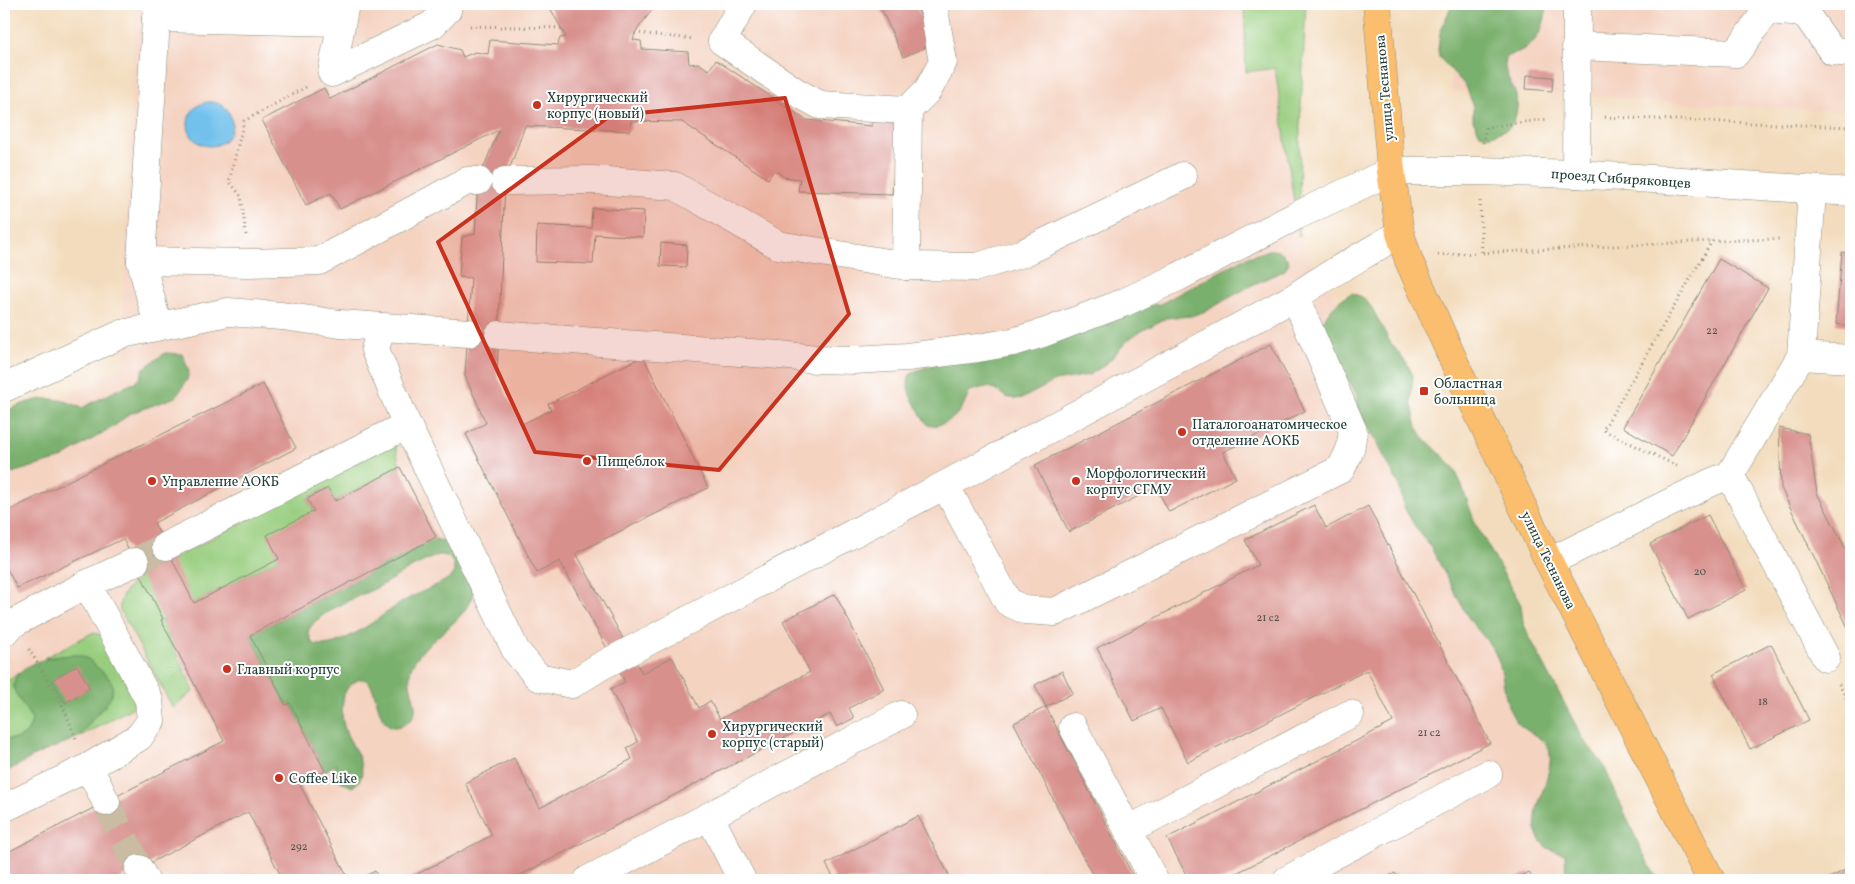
<svg xmlns="http://www.w3.org/2000/svg" width="1855" height="884" font-family="Vollkorn,serif">
  <style>
    .built { fill: #f4d3c1 }
    .green { fill: #98cd7e; stroke: #5c8559 }
    .forest { fill: #7ab06d; stroke: #4c7650; fill-rule: evenodd }
    .water { fill: #72c1ed; stroke: #487f90 }
    .building { fill: #d8908c }
    .lines { fill: none; stroke-linecap: round; stroke-linejoin: round }
    .minor-tunnel { stroke: #c9bca2; stroke-width: 28; stroke-dasharray: 28 14; stroke-linecap: butt }
    .minor-casing { stroke: #898c78; stroke-width: 29 }
    .major-casing { stroke: #898c78; stroke-width: 29 }
    .path { stroke: #898c78; stroke-width: 3; stroke-dasharray: 1 4; stroke-linecap: butt }
    .minor { stroke: #fff; stroke-width: 28 }
    .major { stroke: #fbbd6e; stroke-width: 28 }
    .marked { fill: #c8321e; fill-opacity: 0.2; stroke: #c8321e; stroke-width: 4; stroke-linejoin: round }
    .poi-dot { fill: #c8321e; stroke: #fff; stroke-width: 2 }
    .labels { text-anchor: middle; stroke-width: 4; stroke-linejoin: round; paint-order: stroke }
    .number-label { font-size: 11px; fill: #4d524a }
    .street-label { font-size: 14px; fill: #1f3d34; stroke: #fff }
    .poi-label { font-size: 14px; fill: #1f3d34; stroke: #fff; text-anchor: start }
  </style>
  <rect width="100%" height="100%" fill="#fff"/>
  <filter id="ink" filterUnits="userSpaceOnUse"><feTurbulence type="fractalNoise" baseFrequency=".02" numOctaves="2"/><feDisplacementMap in="SourceGraphic" scale="10" xChannelSelector="R" yChannelSelector="G"/><feConvolveMatrix kernelMatrix="1 2 1 2 8 2 1 2 1" color-interpolation-filters="sRGB"/></filter>
  <filter id="wash" filterUnits="userSpaceOnUse"><feTurbulence type="fractalNoise" baseFrequency=".0096" numOctaves="4" result="noise"/><feDisplacementMap in="SourceGraphic" scale="20" xChannelSelector="R" yChannelSelector="G"/><feGaussianBlur stdDeviation="1.12" result="paint"/><feColorMatrix in="noise" values="0 0 0 0 0 0 0 0 0 0 0 0 0 0 0 0 0 1.4 0 .05"/><feComposite in="paint" operator="in"/></filter>
  <g filter="url(#wash)">
    <rect width="100%" height="100%" fill="#f3dcbd"/>
    <g class="built">
      <polygon points="135,4 1244,4 1246,72 1275,67 1299,238 1332,293 1633,880 4,880 4,425 124,366 122,334"/>
      <polygon points="1449,4 1851,4 1851,112 1642,101 1576,94 1451,91"/>
    </g>
    <g class="green">
      <polygon points="1244,4 1306,4 1300,127 1299,237 1275,68 1246,72"/>
      <path d="M 395,443 L 400,467 L 335,501 L 327,488 L 307,499 L 314,511 L 279,559 L 161,620 L 194,691 L 173,708 L 120,610 C 118,592 135,581 149,571 Z"/>
      <polygon points="92,633 104,635 135,700 132,708 79,737 95,716 108,702 109,678 88,659 71,655 44,658"/>
      <path d="M 19,673 L 14,682 L 19,698 L 32,719 C 30,734 20,742 4,738 L 4,683 Z"/>
    </g>
    <g class="forest">
      <path d="M 1452,4 L 1547,4 C 1545,23 1540,41 1522,50 C 1516,54 1511,53 1505,58 C 1502,81 1522,88 1516,114 C 1514,123 1511,128 1502,131 C 1494,135 1488,137 1480,134 L 1473,120 L 1473,104 L 1464,84 L 1439,57 L 1438,49 L 1440,33 Z"/>
      <path d="M 1269,250 C 1280,250 1284,253 1289,262 L 1285,270 L 1252,285 L 1206,311 L 1191,316 L 1166,318 L 1136,334 L 1128,340 L 1105,365 L 1089,375 L 1055,381 L 1023,398 L 1015,399 L 1006,397 L 993,388 L 985,387 L 970,391 C 962,411 953,425 929,426 L 923,418 L 910,395 L 908,386 L 909,376 L 915,371 L 942,362 L 1105,324 L 1140,307 L 1160,304 L 1243,259 Z"/>
      <path d="M 1352,293 L 1364,298 L 1372,308 L 1390,342 L 1407,364 L 1413,375 L 1411,401 L 1417,427 L 1424,438 L 1445,458 L 1455,470 L 1460,481 L 1475,523 L 1521,605 L 1523,622 L 1528,634 L 1583,739 L 1603,764 L 1642,852 L 1658,880 L 1566,880 L 1565,854 C 1558,852 1549,850 1544,845 C 1520,822 1554,781 1550,753 C 1548,738 1526,733 1517,722 C 1502,704 1506,678 1497,657 C 1490,641 1477,631 1468,617 L 1430,546 L 1416,528 L 1405,509 L 1399,485 L 1374,437 L 1367,427 L 1358,406 L 1356,394 L 1330,345 L 1321,325 C 1329,310 1336,301 1352,293 Z"/>
      <path d="M 165,353 L 182,354 L 189,371 L 187,380 L 176,397 L 129,414 L 117,424 L 60,459 L 4,475 L 4,412 C 33,398 52,393 82,408 L 117,390 L 134,383 L 140,378 L 143,369 Z"/>
      <path d="M 435,539 L 450,543 L 474,590 C 466,624 431,634 414,662 C 399,687 430,711 405,724 C 370,743 383,666 356,681 C 350,684 346,689 344,695 C 342,705 341,717 344,726 C 347,742 377,773 352,787 C 342,782 329,777 337,764 L 325,771 L 290,703 L 286,705 L 250,635 ZM 438,555 C 451,554 456,564 453,576 C 437,586 420,592 404,601 C 384,613 335,655 312,643 L 308,631 C 319,610 359,597 380,586 C 391,580 402,573 414,566 C 422,562 430,559 438,555 Z"/>
      <path d="M 80,655 L 88,659 L 109,678 L 113,685 L 112,694 L 108,702 L 95,716 L 79,737 L 38,754 L 4,773 L 4,738 C 20,742 30,734 32,719 C 28,712 15,694 14,689 C 11,661 61,654 80,655 Z"/>
    </g>
    <circle class="water" cx="210" cy="124" r="22"/>
    <g id="blocks">
      <g class="building">
        <polygon points="548,4 656,4 635,33 633,40 641,41 642,49 688,52 689,64 698,63 709,70 716,60 806,120 872,126 873,112 899,113 892,194 798,191 800,179 784,177 774,170 768,179 682,122 631,121 630,131 525,126 505,181 497,375 522,424 551,410 548,404 643,356 708,488 576,553 642,673 672,657 699,708 710,701 720,719 810,672 783,621 835,594 884,689 849,708 854,718 837,727 830,714 511,880 406,880 492,835 465,783 514,758 540,808 632,759 627,748 638,742 610,689 625,682 560,561 537,573 466,434 486,423 465,376 471,278 459,277 462,237 475,234 478,181 499,130 340,209 331,193 306,205 262,120 324,88 330,99 438,44 460,50 463,57 475,52 488,54 490,40 558,45 560,38 566,37"/>
        <polygon points="879,4 915,4 933,44 903,57"/>
        <polygon points="1527,75 1553,77 1552,91 1526,89"/>
        <polygon points="592,208 644,211 643,237 595,234 593,264 536,262 537,225 591,228"/>
        <polygon points="661,243 687,245 686,267 660,266"/>
        <polygon points="1842,252 1851,253 1851,326 1836,324"/>
        <polygon points="1719,259 1768,288 1672,456 1623,427"/>
        <polygon points="1271,344 1305,411 1223,452 1236,478 1169,512 1156,487 1069,532 1035,465"/>
        <polygon points="263,384 296,448 154,523 194,603 279,559 267,535 314,511 307,499 328,488 335,501 400,467 436,537 250,635 286,705 290,703 325,771 300,785 349,880 283,880 248,812 117,880 4,880 4,854 224,741 161,620 163,619 123,539 17,588 4,563 4,513"/>
        <polygon points="1779,428 1808,434 1817,493 1851,559 1851,634 1781,488"/>
        <polygon points="1314,505 1326,528 1368,506 1490,743 1223,880 1189,880 1167,838 1393,722 1367,670 1188,762 1161,708 1134,721 1097,648 1258,565 1245,540"/>
        <polygon points="1708,515 1746,590 1688,619 1650,544"/>
        <polygon points="1771,644 1809,720 1750,749 1713,674"/>
        <polygon points="77,665 90,688 65,703 52,680"/>
        <polygon points="1062,671 1073,693 1046,707 1035,685"/>
        <polygon points="1046,707 1135,880 1095,880 1014,723"/>
        <polygon points="918,816 949,875 939,880 835,880 826,864"/>
        <polygon points="1851,867 1851,880 1825,880"/>
        <polygon points="375,871 380,880 358,880"/>
        <polygon points="1529,872 1533,880 1513,880"/>
        <polygon points="1395,873 1399,880 1381,880"/>
      </g>
    </g>
  </g>
  <g filter="url(#ink)">
    <use href="#blocks" fill-opacity="0" stroke="#898c78" stroke-width="1"/>
    <g class="lines">
      <g class="minor-tunnel">
        <polyline points="135,562 166,546"/>
        <polyline points="106,802 139,869"/>
      </g>
      <g class="minor-casing">
        <g id="minor">
          <polyline points="157,4 141,261 158,326"/>
          <polyline points="345,4 332,73 432,25 447,10 445,4"/>
          <polyline points="743,4 722,41 796,92 820,105 908,110"/>
          <polyline points="156,18 341,22"/>
          <polyline points="1576,46 1736,53 1767,10 1805,13 1832,51 1851,53"/>
          <polyline points="1576,174 1577,4"/>
          <polyline points="505,181 593,180 675,186 778,245 906,266 977,267 1023,253 1183,176"/>
          <polyline points="141,261 249,263 319,261 467,181 478,181"/>
          <polyline points="906,266 908,110 928,90 943,62 933,4"/>
          <path d="M 381,327 L 375,350 L 407,425 L 516,651 L 538,677 L 572,684 L 601,666 L 945,485 L 1295,297 C 1329,273 1365,255 1400,233"/>
          <polyline points="499,335 780,355 816,359 854,360 907,357 978,348 1013,342 1043,333 1123,303 1178,277 1296,216 1391,171 1479,171 1576,174 1851,192"/>
          <polyline points="1801,356 1851,359"/>
          <polyline points="4,388 122,334 228,312 282,316 340,324 469,333"/>
          <polyline points="1730,475 1826,658"/>
          <polyline points="945,485 1008,602 1025,610 1055,612 1341,469 1350,450 1353,431 1295,297"/>
          <polyline points="166,546 407,425"/>
          <polyline points="1549,562 1712,482 1730,475 1801,356 1812,191"/>
          <polyline points="4,632 14,623 87,584 135,562"/>
          <polyline points="1073,727 1128,830"/>
          <polyline points="89,767 106,802"/>
          <polyline points="4,808 89,767 139,737 151,721 149,700 87,584"/>
          <polyline points="710,817 742,880"/>
          <polyline points="139,869 145,880"/>
          <polyline points="588,880 901,715"/>
          <polyline points="1154,880 1128,830 1350,714"/>
          <polyline points="1287,880 1488,774"/>
        </g>
      </g>
      <g class="major-casing">
        <polyline id="major" points="1377,4 1391,171 1400,233 1409,261 1461,377 1549,562 1711,880"/>
      </g>
      <g class="path">
        <polyline points="470,26 562,28"/>
        <polyline points="635,33 694,39"/>
        <polyline points="1605,117 1851,127"/>
        <polyline points="1483,143 1486,127 1549,119"/>
        <polyline points="1480,201 1482,252"/>
        <polyline points="246,235 241,196 229,181 244,121 306,87"/>
        <polyline points="1438,255 1713,241 1779,239"/>
        <polyline points="1677,466 1603,430 1712,241"/>
        <polyline points="29,649 62,704 77,741"/>
        <polyline points="1839,684 1851,708"/>
      </g>
      <use href="#minor" class="minor"/>
      <use href="#major" class="major"/>
    </g>
  </g>
  <path class="marked" d="M 785,98 L 849,314 L 719,470 L 535,452 L 438,242 L 610,116 Z"/>
  <g class="poi-dot">
    <circle cx="537" cy="105" r="5"/>
    <rect x="1419" y="386" width="10" height="10" rx="2.5"/>
    <circle cx="1182" cy="432" r="5"/>
    <circle cx="587" cy="461" r="5"/>
    <circle cx="152" cy="481" r="5"/>
    <circle cx="1076" cy="481" r="5"/>
    <circle cx="227" cy="669" r="5"/>
    <circle cx="712" cy="734" r="5"/>
    <circle cx="279" cy="778" r="5"/>
  </g>
  <g class="labels">
    <g class="number-label">
      <text x="1712" y="334">22</text>
      <text x="1700" y="575">20</text>
      <text x="1268" y="621">21 с2</text>
      <text x="1763" y="705">18</text>
      <text x="1429" y="736">21 с2</text>
      <text x="299" y="850">292</text>
    </g>
    <g class="street-label">
      <text transform="translate(1384 88) rotate(-95)" y="5">улица Теснанова</text>
      <text transform="translate(1621 178) rotate(4)" y="5">проезд Сибиряковцев</text>
      <text transform="translate(1549 560) rotate(64)" y="5">улица Теснанова</text>
    </g>
    <g class="poi-label">
      <text x="547" y="102">Хирургический<tspan x="547" dy="16">корпус (новый)</tspan></text>
      <text x="1434" y="388">Областная<tspan x="1434" dy="16">больница</tspan></text>
      <text x="1192" y="429">Паталогоанатомическое<tspan x="1192" dy="16">отделение АОКБ</tspan></text>
      <text x="597" y="466">Пищеблок</text>
      <text x="1086" y="478">Морфологический<tspan x="1086" dy="16">корпус СГМУ</tspan></text>
      <text x="162" y="486">Управление АОКБ</text>
      <text x="237" y="674">Главный корпус</text>
      <text x="722" y="731">Хирургический<tspan x="722" dy="16">корпус (старый)</tspan></text>
      <text x="289" y="783">Coffee Like</text>
    </g>
  </g>
  <rect width="1855" height="884" fill="none" stroke="#fff" stroke-width="20"/>
</svg>
